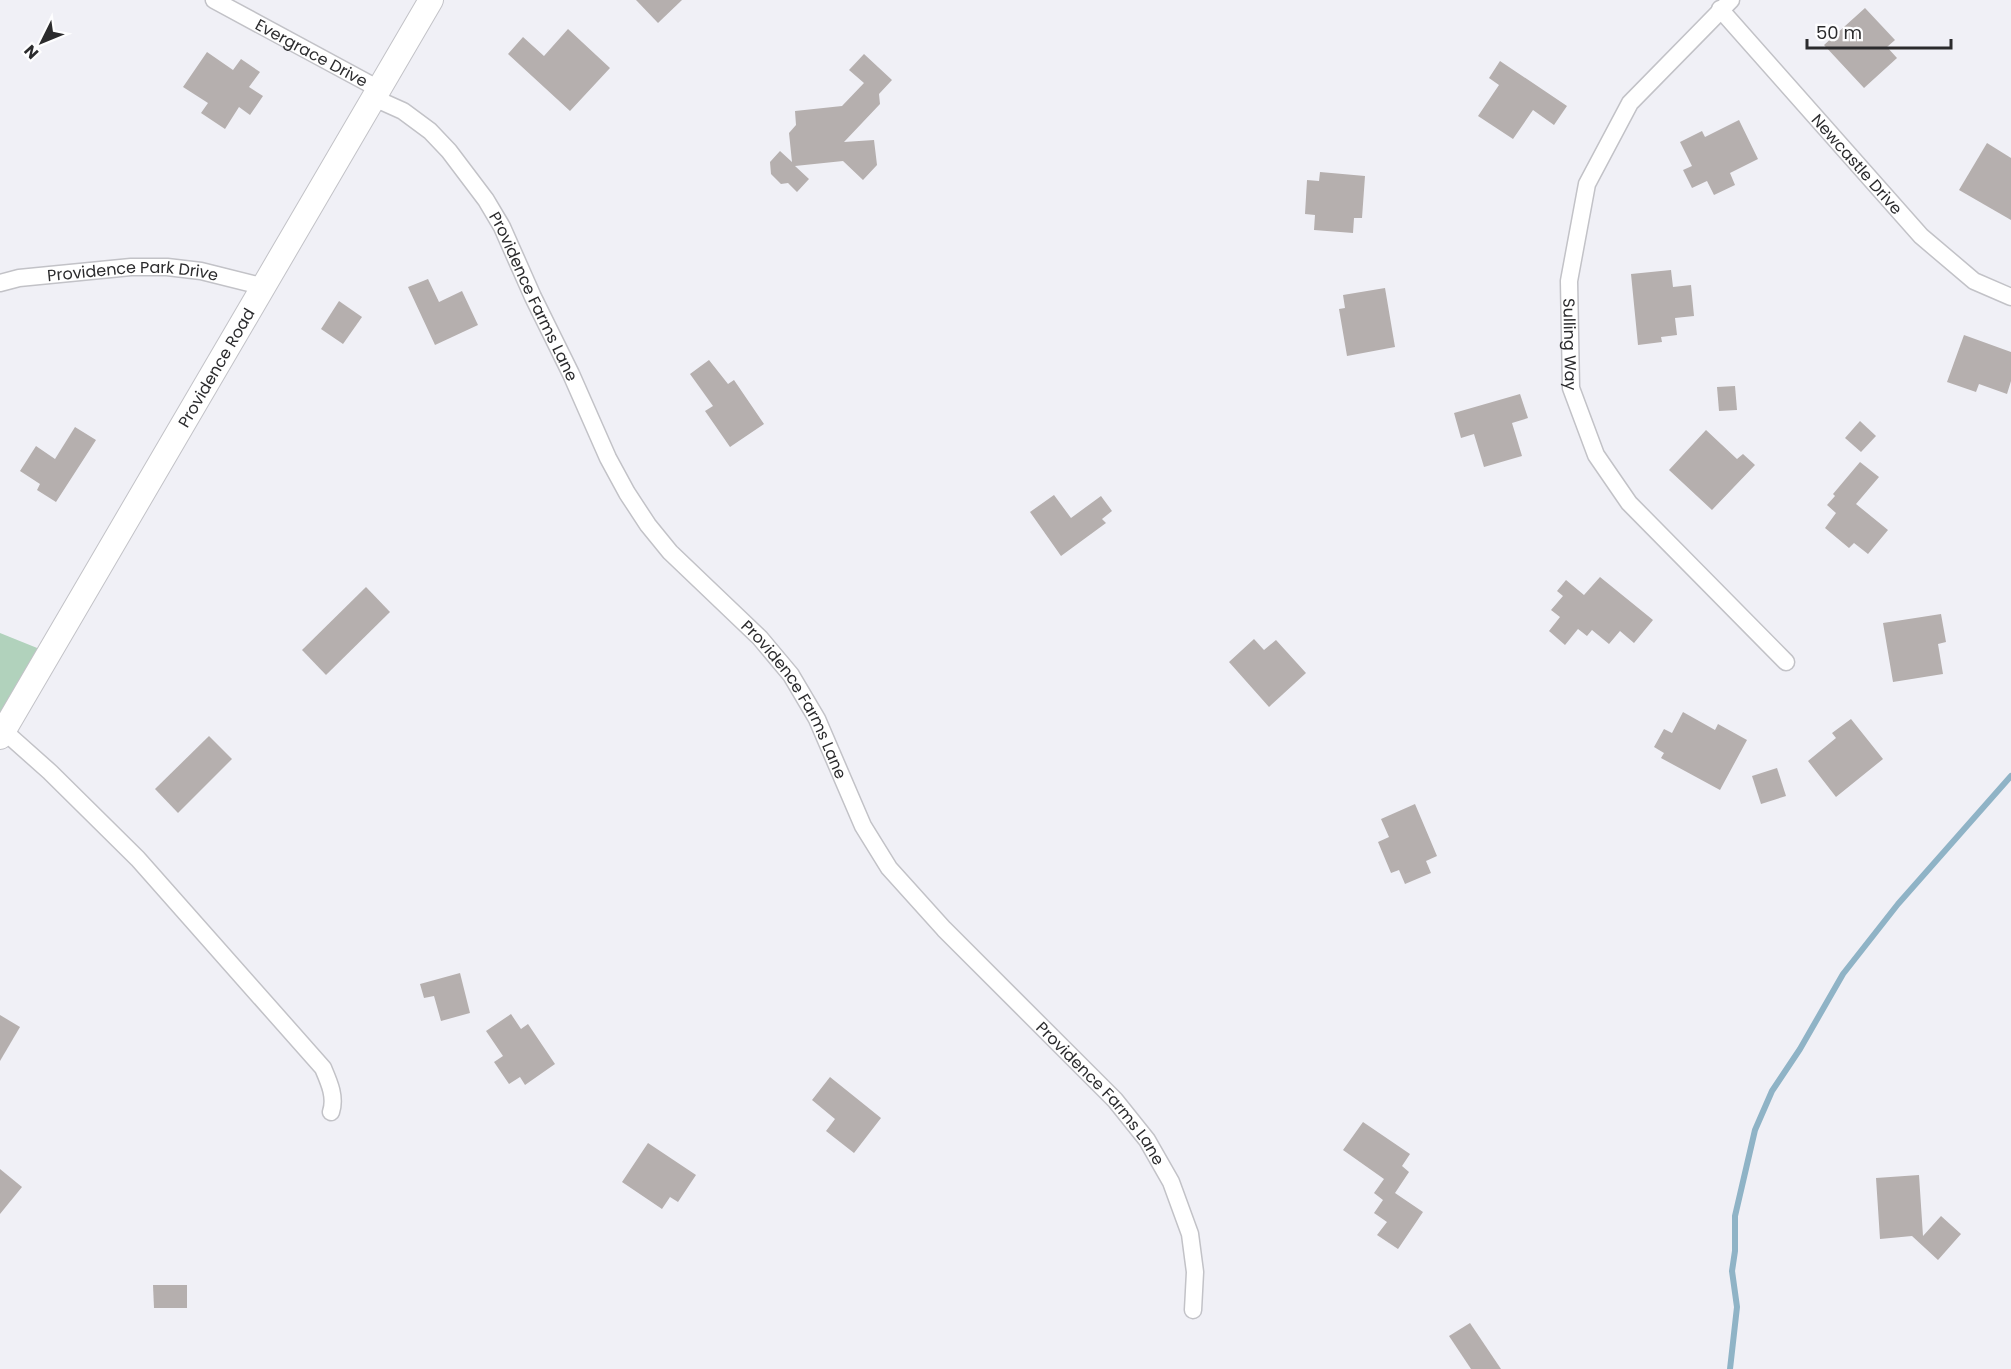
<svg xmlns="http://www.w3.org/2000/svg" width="2011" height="1369" font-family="Poppins,sans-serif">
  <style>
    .green { fill: #b1d2bc }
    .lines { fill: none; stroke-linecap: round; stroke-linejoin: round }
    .stream { stroke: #8fb3c6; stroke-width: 6 }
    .building { fill: #b5afae }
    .street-casing { stroke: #c2c2c7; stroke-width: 19 }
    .secondary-casing { stroke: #c2c2c7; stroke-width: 26 }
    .street { stroke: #fff; stroke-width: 16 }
    .secondary { stroke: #fff; stroke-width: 24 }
    .labels { text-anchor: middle; stroke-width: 6; stroke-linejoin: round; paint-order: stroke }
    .street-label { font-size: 16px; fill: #2b2b2d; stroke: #fefeff }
  </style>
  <rect width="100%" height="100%" fill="#f0f0f6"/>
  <polygon class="green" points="0,633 52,654 0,734"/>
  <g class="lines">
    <polyline class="stream" points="1730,1369 1737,1307 1732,1271 1735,1251 1735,1216 1755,1130 1772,1091 1800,1049 1843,974 1898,904 2011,776"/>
  </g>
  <g class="building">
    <polygon points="636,0 682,0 658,23"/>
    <polygon points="1865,8 1895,40 1887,47 1897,58 1864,88 1824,45"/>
    <polygon points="568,29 610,68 570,111 508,54 523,37 544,56"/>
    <polygon points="207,52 233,70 241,59 260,72 249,87 263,96 250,115 239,107 225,129 201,113 208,103 183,87"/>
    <polygon points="864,54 892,80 879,94 880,104 844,142 874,140 877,165 863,180 843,161 795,166 809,179 797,192 788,183 781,184 771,174 770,162 780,151 792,162 789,133 796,125 795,111 842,106 864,83 849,70"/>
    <polygon points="1500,61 1567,106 1554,125 1533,110 1513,139 1478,116 1499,85 1489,78"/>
    <polygon points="1739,120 1758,159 1730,173 1735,185 1714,195 1707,181 1692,188 1683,170 1692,166 1680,142 1702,131 1705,137"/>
    <polygon points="1987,143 2011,158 2011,220 1959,190"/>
    <polygon points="1320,172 1365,176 1362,218 1354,218 1353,233 1314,230 1315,215 1305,214 1307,180 1319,181"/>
    <polygon points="1671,270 1673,287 1691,285 1694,316 1675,318 1677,335 1661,337 1662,342 1638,345 1631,274"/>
    <polygon points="428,279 439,302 462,291 478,325 435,345 408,287"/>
    <polygon points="1385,288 1395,347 1347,356 1339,309 1345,308 1343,295"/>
    <polygon points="339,301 362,317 343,344 321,329"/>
    <polygon points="1964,335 2011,352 2011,381 2007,394 1979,384 1976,392 1947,382"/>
    <polygon points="709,360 728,384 734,380 764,424 730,447 705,411 713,406 690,374"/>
    <polygon points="1735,386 1737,410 1719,411 1717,387"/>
    <polygon points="1520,394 1528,418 1512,423 1522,456 1484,467 1474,434 1461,438 1454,413"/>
    <polygon points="1860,421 1876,436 1861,452 1845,438"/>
    <polygon points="75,427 96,440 56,502 37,490 40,484 20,471 36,446 55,459"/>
    <polygon points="1706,430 1737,459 1743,454 1755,465 1712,510 1669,470"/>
    <polygon points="1860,462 1879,477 1856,504 1888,530 1868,554 1854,543 1849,548 1825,528 1836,513 1827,505 1835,496 1833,494"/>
    <polygon points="1054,495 1071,518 1101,496 1112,511 1102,519 1106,523 1061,556 1030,512"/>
    <polygon points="1600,577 1653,620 1634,643 1620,631 1609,644 1592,630 1587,636 1578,629 1565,645 1549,631 1560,617 1551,610 1563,596 1557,591 1566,580 1584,595"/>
    <polygon points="366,587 390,612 326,675 302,650"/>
    <polygon points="1941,614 1946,642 1938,644 1943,674 1893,682 1883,623"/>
    <polygon points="1254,639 1264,650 1276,640 1306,673 1269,707 1229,662"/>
    <polygon points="1683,712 1715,730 1718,724 1747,740 1720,790 1661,758 1664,753 1654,747 1664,729 1672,733"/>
    <polygon points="1851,719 1883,759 1836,797 1808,761 1836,738 1832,733"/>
    <polygon points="209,736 232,759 178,813 155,789"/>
    <polygon points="1777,768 1786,796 1761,804 1752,776"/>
    <polygon points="1415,804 1437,856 1426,861 1431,873 1405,884 1399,870 1391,873 1378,842 1389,837 1381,819"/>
    <polygon points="460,973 470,1013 441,1021 434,996 424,998 420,984"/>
    <polygon points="511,1014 521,1029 528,1024 555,1064 525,1085 520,1077 509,1084 494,1062 503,1056 486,1031"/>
    <polygon points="0,1015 20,1027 0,1061"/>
    <polygon points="830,1077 881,1118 854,1153 826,1131 835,1119 812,1100"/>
    <polygon points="1363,1122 1410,1154 1402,1166 1409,1172 1395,1193 1423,1212 1398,1249 1377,1235 1387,1222 1374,1213 1383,1200 1374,1193 1384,1179 1343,1150"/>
    <polygon points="648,1143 696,1175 678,1202 670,1197 662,1209 622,1182"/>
    <polygon points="0,1169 22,1187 0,1214"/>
    <polygon points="1919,1175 1923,1236 1941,1216 1961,1234 1938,1260 1912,1236 1880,1239 1876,1178"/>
    <polygon points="153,1285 187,1285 187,1308 154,1308"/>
    <polygon points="1470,1323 1501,1369 1471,1369 1449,1336"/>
  </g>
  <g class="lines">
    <g class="street-casing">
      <g id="street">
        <path id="s1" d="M 214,0 L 379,89"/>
        <path id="s2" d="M 1731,0 L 1630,103 L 1587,184 L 1569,281 L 1571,388 L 1596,455 L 1629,503 L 1786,662"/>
        <path id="s3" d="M 1720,9 L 1921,236 L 1974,281 L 2011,297"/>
        <path id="s4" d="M 374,98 L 403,111 L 430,131 L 449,151 L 486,200 L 502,227 L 533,297 L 571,374 L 608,458 L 627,493 L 648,525 L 670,552 L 760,638 L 791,675 L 817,719 L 863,826 L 889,868 L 944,929 L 1115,1100 L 1147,1140 L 1171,1182 L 1190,1234 L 1195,1272 L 1193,1310"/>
        <path id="s5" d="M 0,283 L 19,278 L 131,267 L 167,267 L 201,271 L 265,287"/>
        <path d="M 4,731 L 50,772 L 138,859 L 323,1068 C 329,1082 336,1097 331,1112"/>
      </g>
    </g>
    <g class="secondary-casing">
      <g id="secondary">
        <path id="s6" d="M 0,737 L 431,0"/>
      </g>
    </g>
    <use href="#street" class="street"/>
    <use href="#secondary" class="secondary"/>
  </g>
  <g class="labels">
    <g class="street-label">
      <text dy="6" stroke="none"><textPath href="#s1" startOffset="111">Evergrace Drive</textPath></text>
      <text dy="6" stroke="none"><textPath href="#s3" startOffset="207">Newcastle Drive</textPath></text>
      <text dy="6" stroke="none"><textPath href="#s5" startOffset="134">Providence Park Drive</textPath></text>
      <text dy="6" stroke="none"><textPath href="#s4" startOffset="262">Providence Farms Lane</textPath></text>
      <text dy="6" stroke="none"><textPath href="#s2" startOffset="398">Sulling Way</textPath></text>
      <text dy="6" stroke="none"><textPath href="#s6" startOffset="428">Providence Road</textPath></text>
      <text dy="6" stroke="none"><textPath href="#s4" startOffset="748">Providence Farms Lane</textPath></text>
      <text dy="6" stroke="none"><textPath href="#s4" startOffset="1252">Providence Farms Lane</textPath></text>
    </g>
  </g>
  <g transform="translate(42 42) rotate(227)" stroke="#fefeff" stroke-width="4.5" paint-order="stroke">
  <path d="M0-4.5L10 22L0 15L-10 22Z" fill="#2b2b2d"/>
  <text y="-9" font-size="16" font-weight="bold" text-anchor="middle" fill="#2b2b2d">N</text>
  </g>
  <path d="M1807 39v9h144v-9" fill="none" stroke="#2b2b2d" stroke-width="3"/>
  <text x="1816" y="39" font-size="18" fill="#2b2b2d" stroke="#fefeff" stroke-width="4.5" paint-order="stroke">50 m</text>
</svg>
